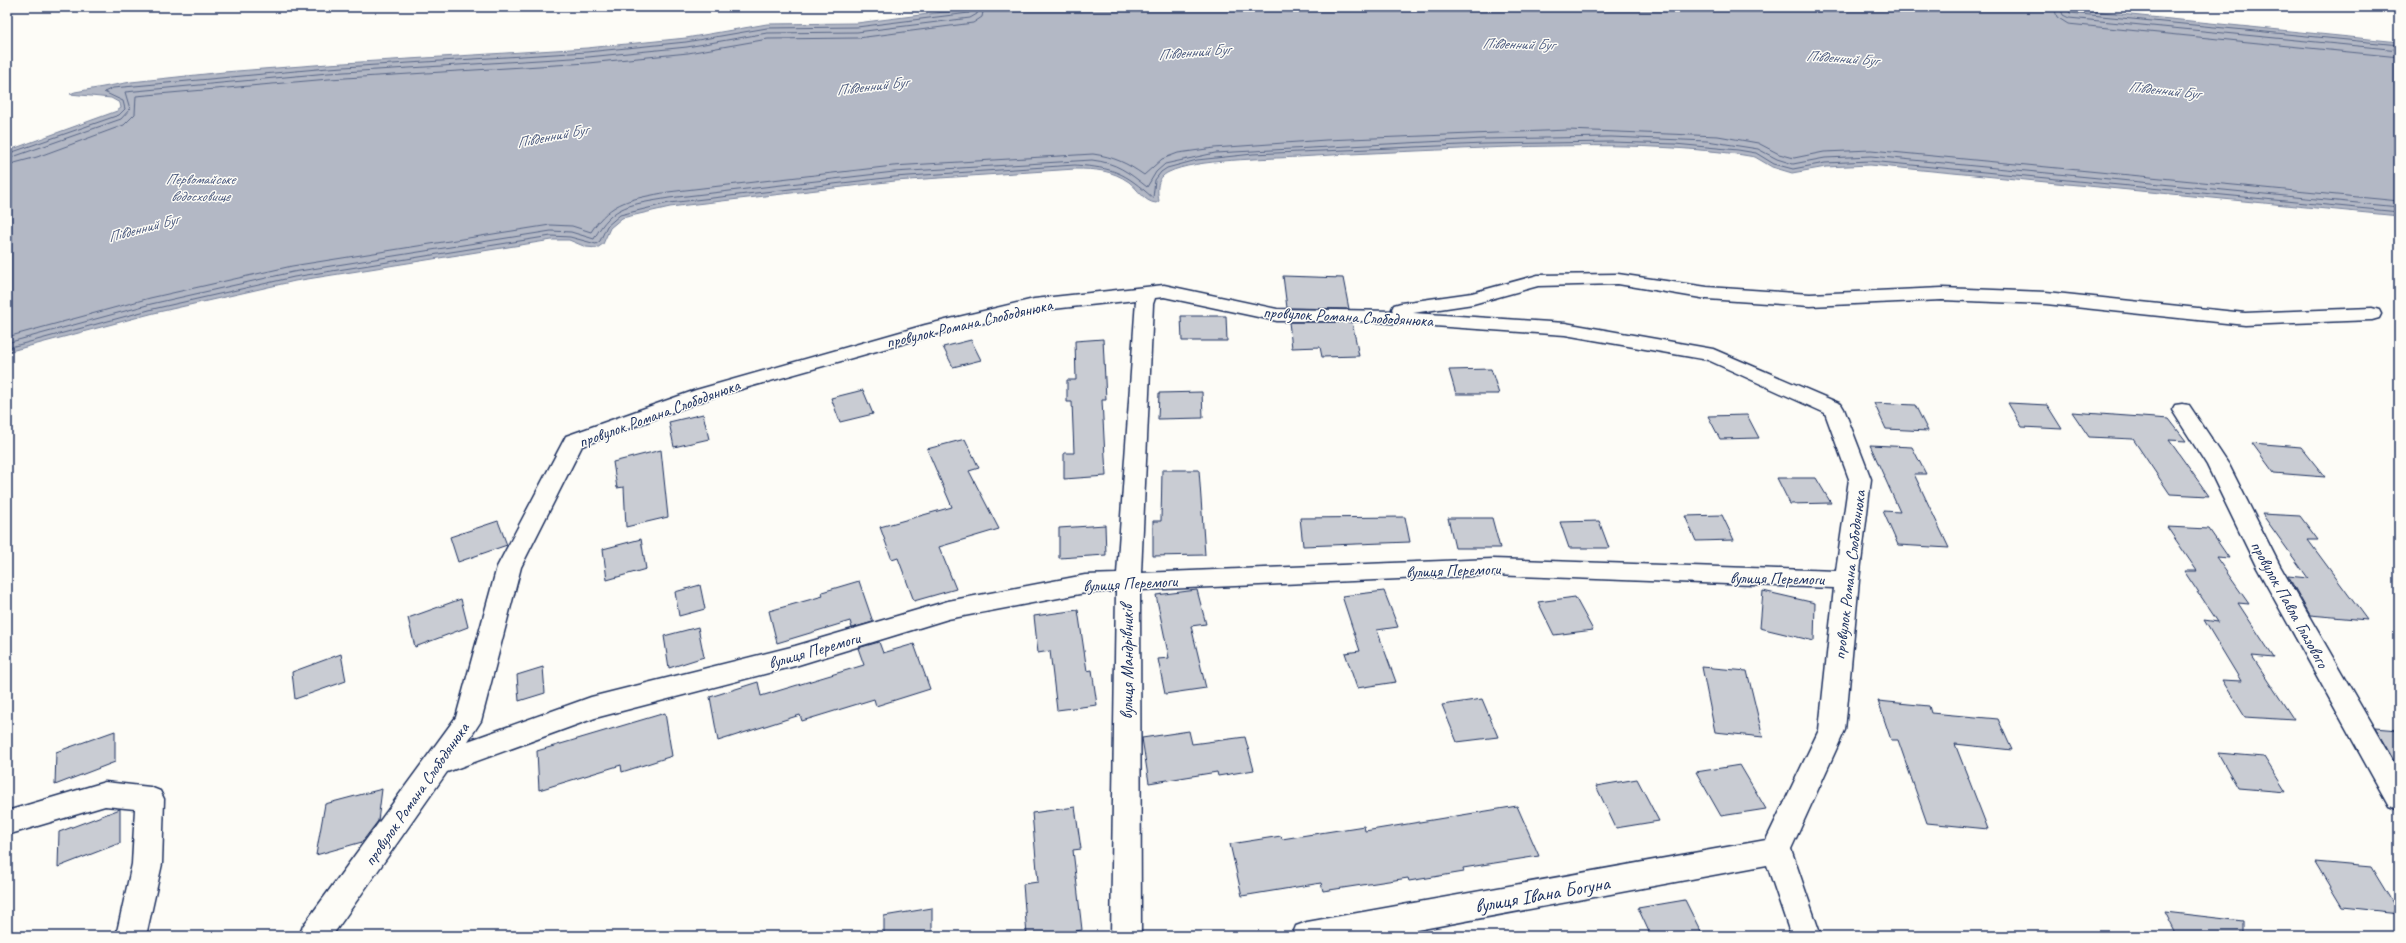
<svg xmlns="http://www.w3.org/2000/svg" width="2406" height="943" font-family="Caveat,sans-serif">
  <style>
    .water { fill: #b3b8c5; stroke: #76819c }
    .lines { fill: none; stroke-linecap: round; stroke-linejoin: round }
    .shore { stroke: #586687; stroke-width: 1 }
    .building { fill: #c9ccd3; stroke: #1b2f5e }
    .minor-casing { stroke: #1b2f5e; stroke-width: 3 }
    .minor { fill: #fdfcf7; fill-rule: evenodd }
    .labels { text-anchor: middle; stroke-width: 3; stroke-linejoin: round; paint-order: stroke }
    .far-water-label { font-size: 15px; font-style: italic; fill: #49587d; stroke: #fdfcf7 }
    .street-label { font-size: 17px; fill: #1b2f5e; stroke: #fdfcf7 }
    .near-street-label { font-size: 20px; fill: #1b2f5e; stroke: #fdfcf7 }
  </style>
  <rect width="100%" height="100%" fill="#fdfcf7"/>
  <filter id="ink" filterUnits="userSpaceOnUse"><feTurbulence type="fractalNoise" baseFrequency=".025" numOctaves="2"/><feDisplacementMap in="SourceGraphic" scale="8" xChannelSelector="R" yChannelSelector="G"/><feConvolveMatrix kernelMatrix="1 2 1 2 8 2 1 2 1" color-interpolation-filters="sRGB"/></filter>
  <g filter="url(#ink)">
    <path class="water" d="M 984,7 L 2051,7 L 2399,42 L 2399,216 L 1870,165 L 1826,167 L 1792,173 L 1772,167 L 1755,157 L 1737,154 C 1653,143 1568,145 1483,148 C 1421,151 1359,153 1298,157 C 1266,159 1195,159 1169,172 C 1156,178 1157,189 1159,201 L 1156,203 C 1144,202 1138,189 1129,182 C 1112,170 1095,169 1075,169 L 895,181 L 670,207 L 622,218 L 610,228 L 603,244 L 597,248 L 586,247 L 569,240 L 552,240 L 295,281 L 154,313 L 7,352 L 7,151 L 117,111 L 121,108 L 120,103 L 111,98 L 70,94 L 75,92 L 131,82 L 224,72 L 328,64 L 587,48 L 686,38 L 767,24 L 857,23 Z"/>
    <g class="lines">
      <g class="shore">
        <polyline points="2054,7 2057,17 2068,24 2399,57"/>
        <polyline points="2060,7 2063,15 2069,18 2399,50"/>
        <polyline points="2065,7 2070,13 2399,45"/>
        <polyline points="7,154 119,115 125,109 123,101 104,92 113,88 328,68 587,52 686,42 767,28 857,27 969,13 973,7"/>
        <polyline points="7,159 121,119 130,109 125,92 328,73 588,57 687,47 767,33 857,32 970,18 977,14 978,7"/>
        <polyline points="7,165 37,157 124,125 135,114 136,96 329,79 588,63 688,53 768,39 858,38 973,23 982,17 984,7"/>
        <path d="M 7,337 L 150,298 L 292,266 L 550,225 L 572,226 L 591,232 C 611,200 633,199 668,192 L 893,166 L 1093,154 C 1114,157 1127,163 1144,175 L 1162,159 L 1178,153 L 1214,148 L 1326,140 L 1568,130 L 1718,136 L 1758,143 L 1779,154 L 1794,158 L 1824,152 L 1871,150 L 2399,201"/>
        <path d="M 7,343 L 151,304 L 293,272 L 551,231 L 571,232 L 594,239 C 613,203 632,205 669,198 L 894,172 L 1092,160 C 1117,163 1128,172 1147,187 L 1156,172 L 1165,164 L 1215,153 L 1483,139 L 1611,137 L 1707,141 L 1758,149 L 1777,159 L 1793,164 L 1825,158 L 1871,156 L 2399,207"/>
        <path d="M 7,348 L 153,309 L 294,277 L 551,236 L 570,237 L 596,244 L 600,241 L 607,226 L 620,215 L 669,203 L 894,177 L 1075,165 C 1114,168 1124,172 1153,198 L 1155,180 L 1161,172 L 1167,168 L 1197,160 L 1253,154 L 1484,144 L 1611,142 L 1675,144 L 1738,150 L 1756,153 L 1774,164 L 1793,169 L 1825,163 L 1870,161 L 2399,212"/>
      </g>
    </g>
    <g class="building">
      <polygon points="1283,276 1343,278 1349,309 1287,308"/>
      <polygon points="1181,316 1226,316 1227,341 1182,341"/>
      <polygon points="1289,322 1352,322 1359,356 1322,357 1320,347 1292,348"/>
      <polygon points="1103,339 1106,400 1102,400 1106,476 1064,479 1064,453 1074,453 1072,402 1067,402 1067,380 1076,380 1075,341"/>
      <polygon points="971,340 981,360 953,367 943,347"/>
      <polygon points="1491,369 1499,394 1456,394 1449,370"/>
      <polygon points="863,390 873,414 840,422 831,398"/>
      <polygon points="1202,392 1203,418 1158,419 1159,393"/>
      <polygon points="1874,403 1915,405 1928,431 1886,429"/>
      <polygon points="2008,403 2047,405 2062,429 2022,427"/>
      <polygon points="2072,412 2169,419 2186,441 2169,440 2209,496 2170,494 2133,439 2089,437"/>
      <polygon points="703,414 709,439 674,447 669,422"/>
      <polygon points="1747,415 1759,438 1720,439 1708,416"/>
      <polygon points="965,439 979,468 969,471 999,529 939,547 956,589 914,601 898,558 892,560 880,527 952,507 927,449"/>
      <polygon points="2252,443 2301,447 2325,477 2274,473"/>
      <polygon points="1870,445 1912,447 1926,474 1914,474 1949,548 1898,545 1883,511 1900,512"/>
      <polygon points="661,450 668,517 626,527 624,487 617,488 613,462"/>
      <polygon points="1162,470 1199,470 1205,555 1153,556 1153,521 1161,521"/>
      <polygon points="1777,478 1816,478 1831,503 1790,504"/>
      <polygon points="2262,514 2300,516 2318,540 2308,540 2367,620 2310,615 2288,576 2308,578"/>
      <polygon points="1722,515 1734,540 1696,541 1685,516"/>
      <polygon points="1405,517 1410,542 1303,546 1300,518"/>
      <polygon points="1448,518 1492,518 1500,548 1455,548"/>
      <polygon points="498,521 507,545 458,562 450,537"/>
      <polygon points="1599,521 1609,548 1569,548 1560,522"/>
      <polygon points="1105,525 1106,555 1059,558 1059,528"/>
      <polygon points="2167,527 2209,529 2229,558 2216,557 2249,604 2238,603 2274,658 2252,656 2294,720 2245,717 2222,680 2241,681 2204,620 2218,622 2184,571 2197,571"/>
      <polygon points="641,539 646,569 607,580 603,549"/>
      <polygon points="859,581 873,622 852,628 850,621 777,643 769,611 823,596 822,592"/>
      <polygon points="700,585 705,609 679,616 675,592"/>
      <polygon points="1197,590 1206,624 1191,626 1206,688 1165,694 1158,659 1169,658 1156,595"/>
      <polygon points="1384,591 1398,627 1377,630 1396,682 1357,688 1345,653 1360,651 1342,596"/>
      <polygon points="1763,591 1815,603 1814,641 1760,628"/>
      <polygon points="1575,597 1593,630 1554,635 1538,602"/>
      <polygon points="461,599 468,627 415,647 408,618"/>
      <polygon points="1078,610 1087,671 1092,670 1097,705 1057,710 1050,651 1038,653 1034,616"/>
      <polygon points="698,627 704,657 669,668 664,636"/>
      <polygon points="879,642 883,653 914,644 930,689 876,706 874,699 802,721 800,715 718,741 710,697 758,682 761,696 864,665 858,648"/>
      <polygon points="341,654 346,681 295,699 292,672"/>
      <polygon points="543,667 545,693 519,701 517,675"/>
      <polygon points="1702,667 1747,671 1763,737 1715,732"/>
      <polygon points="1482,699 1498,737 1457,742 1442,705"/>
      <polygon points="1878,701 1929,706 1931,713 1998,719 2012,750 1955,744 1988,829 1927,823 1898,740 1891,740"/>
      <polygon points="665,713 672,756 622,772 621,765 539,790 537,751"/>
      <polygon points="2375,728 2399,730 2399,769"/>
      <polygon points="115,731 115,762 55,785 56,752"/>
      <polygon points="1189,731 1192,744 1245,737 1254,770 1218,776 1217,772 1149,783 1142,738"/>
      <polygon points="2218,753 2264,757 2286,792 2238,788"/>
      <polygon points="1740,765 1766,809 1721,816 1696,772"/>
      <polygon points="1637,779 1659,821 1616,828 1596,786"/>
      <polygon points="382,789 378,821 362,842 316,855 325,804"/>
      <polygon points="1517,806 1539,856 1463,868 1464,872 1409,881 1408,878 1323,891 1321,883 1242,896 1230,844 1281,836 1282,839 1364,826 1365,831"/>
      <polygon points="1075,807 1081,849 1073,850 1082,930 1042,936 1027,936 1023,884 1038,882 1032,813"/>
      <polygon points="120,809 120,843 58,867 59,832"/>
      <polygon points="2315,862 2371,867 2399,913 2342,907"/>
      <polygon points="1685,900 1703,936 1651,936 1638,908"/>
      <polygon points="932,908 932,936 884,936 884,916"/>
      <polygon points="2165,912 2243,921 2243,936 2177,936"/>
    </g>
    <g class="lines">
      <g class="minor-casing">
        <g id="minor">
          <path d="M 1618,274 L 1707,287 L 1810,294 L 1942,288 L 2046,292 L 2245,313 L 2372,308 L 2379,310 L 2381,314 L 2379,318 L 2372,320 L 2245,325 L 2046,304 L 1942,300 L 1810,306 L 1707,299 L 1618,284 L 1538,286 L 1473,304 L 1413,313 L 1565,323 L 1713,349 L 1841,404 L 1844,409 L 1871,479 L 1859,580 L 1845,730 L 1791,849 L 1821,936 L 1791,936 L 1767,865 L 1385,936 L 1292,936 L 1296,926 L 1307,922 L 1766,840 L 1819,730 L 1834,588 L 1493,575 L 1140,590 L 1141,936 L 1111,936 L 1116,591 L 1085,593 L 948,619 L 795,666 L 595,718 L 447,772 L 332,936 L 299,936 L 303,926 L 456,717 L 497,567 L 566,436 L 696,390 L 925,325 L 1034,299 L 1164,285 L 1277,309 L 1393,311 L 1392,309 L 1394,305 L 1401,303 L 1472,293 L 1538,275 ZM 1164,297 L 1277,321 L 1362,321 L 1565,335 L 1708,360 L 1825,413 L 1849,479 L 1836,571 L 1493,559 L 1141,573 L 1153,304 L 1155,298 ZM 1136,300 L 1117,574 L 1085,575 L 948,601 L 795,646 L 591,697 L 468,741 L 481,721 L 521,567 L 582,446 L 710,398 L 937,334 L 1034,311 Z"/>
          <polygon points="2182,404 2189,405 2229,465 2280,566 2399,772 2399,810 2389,806 2256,566 2207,465 2172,410 2175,405"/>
          <polygon points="105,782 150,787 160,791 164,799 162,864 146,936 116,936 132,864 135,809 105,806 7,835 7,811"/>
        </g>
      </g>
      <use href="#minor" class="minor"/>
    </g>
  </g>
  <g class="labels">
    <g class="far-water-label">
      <text transform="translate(1518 44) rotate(1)" y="5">Південний Буг</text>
      <text transform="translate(1194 52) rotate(-5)" y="5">Південний Буг</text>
      <text transform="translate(1842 58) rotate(4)" y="5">Південний Буг</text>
      <text transform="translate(872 86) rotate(-7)" y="5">Південний Буг</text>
      <text transform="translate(2164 90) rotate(6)" y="5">Південний Буг</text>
      <text transform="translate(552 136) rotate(-11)" y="5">Південний Буг</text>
      <text x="200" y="184">Первомайське<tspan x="200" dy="17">водосховище</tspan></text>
      <text transform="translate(143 228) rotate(-15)" y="5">Південний Буг</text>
    </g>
    <g class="street-label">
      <text transform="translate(1348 316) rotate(3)" y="6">провулок Романа Слободянюка</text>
      <text transform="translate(969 323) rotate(-13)" y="6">провулок Романа Слободянюка</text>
      <text transform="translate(659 413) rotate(-20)" y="6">провулок Романа Слободянюка</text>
      <text transform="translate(1453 570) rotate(-2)" y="6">вулиця Перемоги</text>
      <text transform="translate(1849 575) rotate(-83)" y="6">провулок Романа Слободянюка</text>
      <text transform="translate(1777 578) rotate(1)" y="6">вулиця Перемоги</text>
      <text transform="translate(1130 583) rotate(-3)" y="6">вулиця Перемоги</text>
      <text transform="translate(2290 604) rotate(61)" y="6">провулок Павла Глазового</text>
      <text transform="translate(814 650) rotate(-16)" y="6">вулиця Перемоги</text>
      <text transform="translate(1127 662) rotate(-90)" y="6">вулиця Мандрівників</text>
      <text transform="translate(416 794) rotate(-55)" y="6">провулок Романа Слободянюка</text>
    </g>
    <g class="near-street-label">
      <text transform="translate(1542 894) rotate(-10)" y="7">вулиця Івана Богуна</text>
    </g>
  </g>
  <rect width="2406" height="943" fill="none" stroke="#fdfcf7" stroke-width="24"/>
  <rect x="12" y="12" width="2382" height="919" fill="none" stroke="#1b2f5e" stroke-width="1.5" filter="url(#ink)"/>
</svg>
